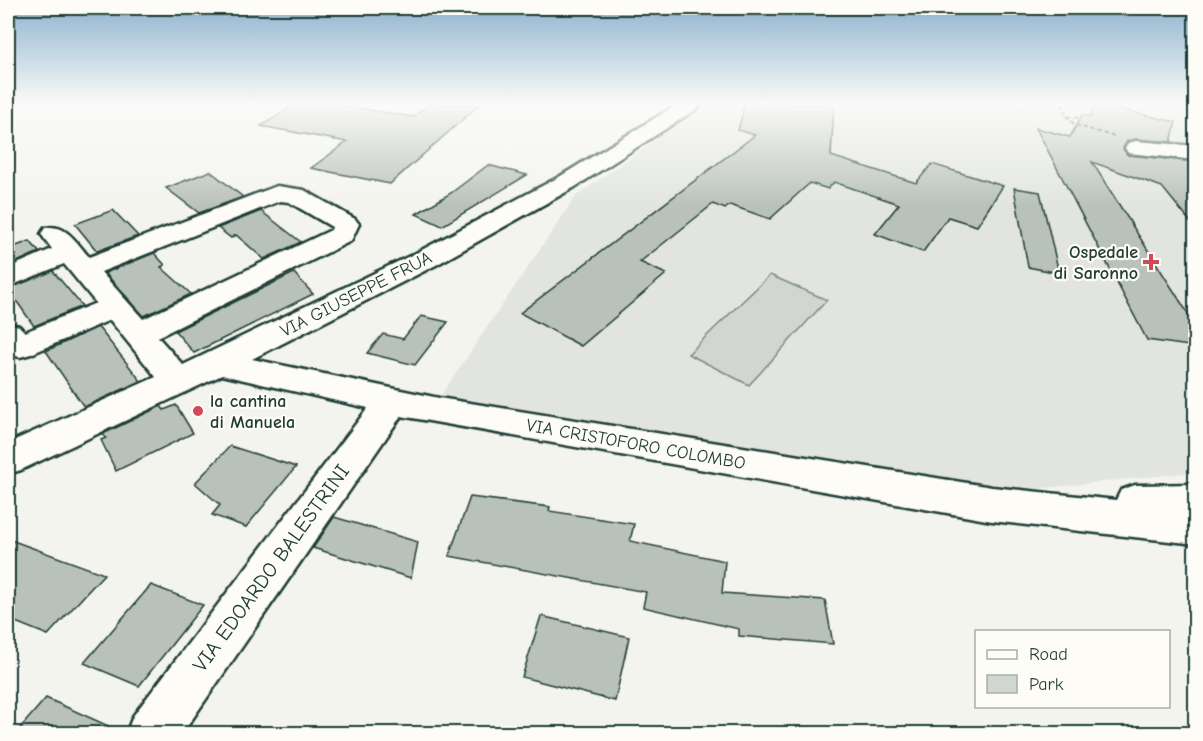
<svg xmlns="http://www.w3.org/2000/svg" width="1203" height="741" font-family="'Comic Neue',sans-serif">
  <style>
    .built { fill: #e2e5df }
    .green { fill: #d1d6d1; stroke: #788a82; stroke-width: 1.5 }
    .building { fill: #b9c1bb; stroke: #1f3d34; stroke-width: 1.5 }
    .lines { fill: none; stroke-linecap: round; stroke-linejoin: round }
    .minor-casing { stroke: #1f3d34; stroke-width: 5 }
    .path { stroke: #1f3d34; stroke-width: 2; stroke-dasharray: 4 3; stroke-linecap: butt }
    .minor { fill: #fdfcf7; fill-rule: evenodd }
    .poi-dot { fill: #d1495b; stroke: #fdfcf7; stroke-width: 2 }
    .labels { text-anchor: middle; stroke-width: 4.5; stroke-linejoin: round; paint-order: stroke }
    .poi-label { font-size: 18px; font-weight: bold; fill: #1f3d34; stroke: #fdfcf7; text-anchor: end }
    .street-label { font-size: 18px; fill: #1f3d34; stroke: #fdfcf7 }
    .near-street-label { font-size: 21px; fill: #1f3d34; stroke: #fdfcf7 }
  </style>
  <rect width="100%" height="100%" fill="#f4f4ef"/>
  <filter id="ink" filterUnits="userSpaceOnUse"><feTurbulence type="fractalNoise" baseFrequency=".0167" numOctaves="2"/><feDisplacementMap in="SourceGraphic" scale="12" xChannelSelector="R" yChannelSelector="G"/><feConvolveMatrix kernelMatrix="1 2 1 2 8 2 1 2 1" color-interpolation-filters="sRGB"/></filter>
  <g filter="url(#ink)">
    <polygon class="built" points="705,104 1195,104 1195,472 1026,490 439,398 576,196"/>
    <polygon class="green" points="770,275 827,300 749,385 688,354"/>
    <g class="building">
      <polygon points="296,104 334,104 413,117 429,104 480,104 390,184 311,168 347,142 261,126"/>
      <polygon points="745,104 834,104 831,156 916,183 932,164 1003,186 977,226 948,217 923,252 875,234 899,204 834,182 828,189 810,183 770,219 730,205 725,209 713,204 640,262 666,274 581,346 520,313 755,135 738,130"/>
      <polygon points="1096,104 1176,122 1171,142 1136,139 1127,141 1123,149 1128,155 1196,162 1196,229 1162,187 1092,162 1196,326 1196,347 1147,340 1036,128 1070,137 1082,115 1090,117"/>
      <polygon points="488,165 527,175 442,226 416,214 451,193"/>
      <polygon points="210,171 243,197 199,213 166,188"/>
      <polygon points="1014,188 1040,192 1059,273 1028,267"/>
      <polygon points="113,210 138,236 97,251 75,224"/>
      <polygon points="261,211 301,242 264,259 236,235 231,238 218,228"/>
      <polygon points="30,241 39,252 8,266 8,249"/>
      <polygon points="154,253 165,265 161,267 191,294 144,316 105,273"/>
      <polygon points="53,271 82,306 34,326 8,289"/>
      <polygon points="294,273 313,294 194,353 175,331"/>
      <polygon points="421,316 448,322 415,365 367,353 383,334 403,339"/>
      <polygon points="98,327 141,381 84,407 46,351"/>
      <polygon points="176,405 193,433 116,471 101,440 106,438 103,434 161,406 164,410"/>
      <polygon points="230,446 296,467 246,527 212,515 220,505 195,483"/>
      <polygon points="470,497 550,507 549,511 634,524 630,541 725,561 722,593 825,600 833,644 739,636 739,629 643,607 646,592 449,556"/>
      <polygon points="334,517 418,542 411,578 313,548"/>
      <polygon points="8,539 104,574 48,635 8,619"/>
      <polygon points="151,585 203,605 139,686 84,663"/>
      <polygon points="541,616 629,637 615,701 522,677"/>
      <polygon points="46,698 124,733 124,734 15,734"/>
    </g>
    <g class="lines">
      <g class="minor-casing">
        <g id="minor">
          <path d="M 678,104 L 701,104 L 698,108 L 575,187 L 436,265 L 252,359 L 439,398 L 992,487 L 1116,500 L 1121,490 L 1135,485 L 1196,484 L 1196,544 L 992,521 L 401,416 L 182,734 L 126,734 L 133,716 L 368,408 L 222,375 L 21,470 L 8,474 L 8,443 L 156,377 L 110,320 L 31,354 L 20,357 L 9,354 L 8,323 L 19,326 L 25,332 L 96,303 L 64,264 L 8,287 L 8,268 L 52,249 L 41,234 L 45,228 C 66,223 76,242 89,257 L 277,186 L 304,190 L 355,219 L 359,224 L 351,241 L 158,337 L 183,365 L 416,253 L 559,177 ZM 280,201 L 289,202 L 332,227 L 331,230 L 143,319 L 101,272 Z"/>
          <polygon points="1136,141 1196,146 1196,160 1128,153 1125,148 1128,143"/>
        </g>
      </g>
      <g class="path">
        <polyline points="1062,104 1066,116 1080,118"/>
        <polyline points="1066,116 1075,125 1116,137"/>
      </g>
      <use href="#minor" class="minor"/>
    </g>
  </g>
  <linearGradient id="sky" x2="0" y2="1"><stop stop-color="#8cb2ce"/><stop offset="0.5" stop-color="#fafaf8"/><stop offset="1" stop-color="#fafaf8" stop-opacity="0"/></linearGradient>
  <rect width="1203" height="207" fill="url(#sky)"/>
  <g class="poi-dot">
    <path d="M1148 253h6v6h6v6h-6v6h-6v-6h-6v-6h6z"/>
    <circle cx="198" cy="411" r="6"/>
  </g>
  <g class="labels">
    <g class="poi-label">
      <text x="1138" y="258">Ospedale<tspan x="1138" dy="21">di Saronno</tspan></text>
      <text x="210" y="407" text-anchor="start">la cantina<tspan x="210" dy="21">di Manuela</tspan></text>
    </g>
    <g class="street-label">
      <text transform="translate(356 294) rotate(-27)" y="6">VIA GIUSEPPE FRUA</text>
      <text transform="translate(636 444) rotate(10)" y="6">VIA CRISTOFORO COLOMBO</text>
    </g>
    <g class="near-street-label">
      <text transform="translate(271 568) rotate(-54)" y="7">VIA EDOARDO BALESTRINI</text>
    </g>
  </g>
  <rect width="1203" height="741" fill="none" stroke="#fdfcf7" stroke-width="30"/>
  <rect x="15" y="15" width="1173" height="711" fill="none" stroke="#1f3d34" stroke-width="2" filter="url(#ink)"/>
  <rect x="975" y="630" width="195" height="78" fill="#fdfcf7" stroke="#a4b0a9" stroke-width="1.5"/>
  <rect x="987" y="650" width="30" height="9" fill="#fdfcf7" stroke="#a4b0a9" stroke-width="1.5"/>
  <text x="1029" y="660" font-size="18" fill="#1f3d34">Road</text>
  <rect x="987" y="675" width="30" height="18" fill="#d1d6d1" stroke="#a4b0a9" stroke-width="1.5"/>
  <text x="1029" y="690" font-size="18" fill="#1f3d34">Park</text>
</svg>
